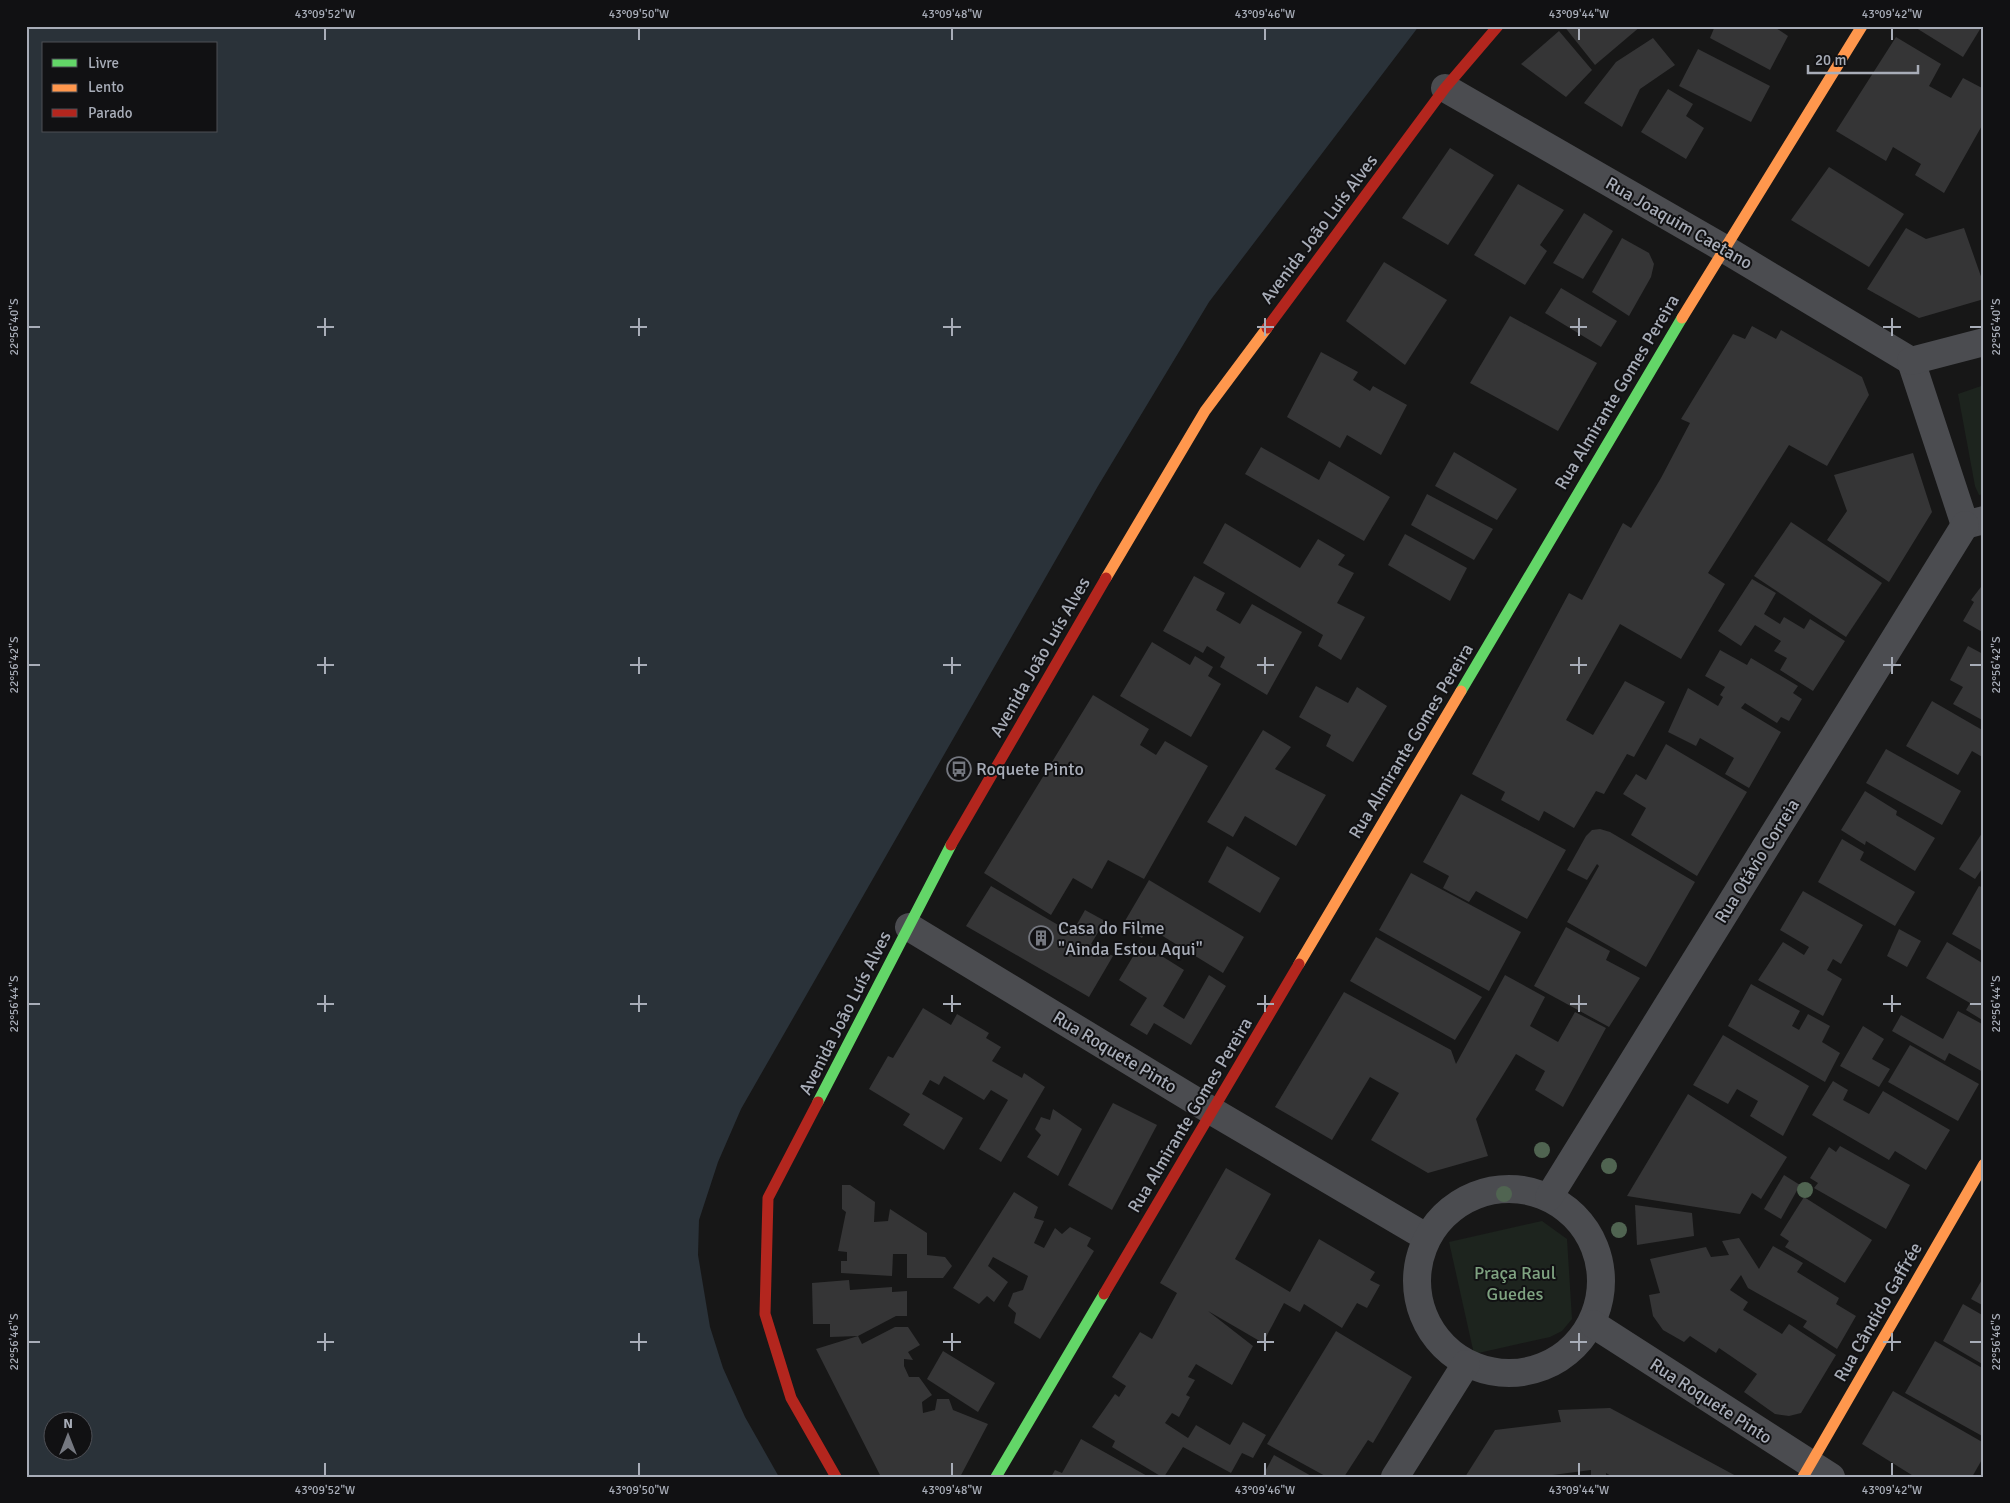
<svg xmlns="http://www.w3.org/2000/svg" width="2010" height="1503" font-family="Signika,sans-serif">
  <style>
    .green { fill: #1d241e }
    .water { fill: #2a3239; fill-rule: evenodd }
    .building { fill: #353536 }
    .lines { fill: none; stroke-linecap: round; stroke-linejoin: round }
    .street { stroke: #4b4c50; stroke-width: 28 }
    .fast { stroke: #63d668; stroke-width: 11 }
    .slow { stroke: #ff974d; stroke-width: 11 }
    .jam { stroke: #b3261e; stroke-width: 11 }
    .tree { fill: #506451 }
    .ticks { fill: none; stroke: #a8adb8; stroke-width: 2 }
    .labels { text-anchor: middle; stroke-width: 4; stroke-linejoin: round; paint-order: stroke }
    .street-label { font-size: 18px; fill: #a8adb8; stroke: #111113 }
    .poi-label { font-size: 18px; fill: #a8adb8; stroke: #111113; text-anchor: start }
    .park-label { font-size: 18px; fill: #7fa381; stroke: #111113 }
    .neatline { fill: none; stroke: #a8adb8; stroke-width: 2 }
    .ticks-label { font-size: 12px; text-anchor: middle; fill: #a8adb8 }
  </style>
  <rect width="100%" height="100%" fill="#171717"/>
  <g class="green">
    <polygon points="1984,385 1984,494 1979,495 1975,486 1958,394"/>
    <polygon points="1542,1221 1567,1239 1572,1319 1562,1331 1550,1337 1474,1354 1449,1242"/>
  </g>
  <path class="water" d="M 26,26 L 1419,26 L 1209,302 L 1098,486 L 741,1109 L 718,1162 L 699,1220 L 698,1255 L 710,1327 L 723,1368 L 745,1417 L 779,1477 L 26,1477 ZM 44,44 L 216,44 L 216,131 L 44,131 ZM 52,1420 L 82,1420 L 82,1450 L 52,1450 Z"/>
  <g class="building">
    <polygon points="1564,26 1641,26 1595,65"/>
    <polygon points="1715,26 1773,26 1788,36 1770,70 1710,38"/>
    <polygon points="1913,26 1982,26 1963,57"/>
    <polygon points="1559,31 1592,70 1566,97 1521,64"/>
    <polygon points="1896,37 1941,64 1929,86 1951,98 1963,78 1984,89 1984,122 1944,193 1915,175 1921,164 1893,147 1886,161 1836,131"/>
    <polygon points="1653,38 1675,65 1640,89 1622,127 1584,103 1616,62"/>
    <polygon points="1698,49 1770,86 1751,122 1679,86"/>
    <polygon points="1668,89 1693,104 1686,116 1704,128 1686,159 1641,132"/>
    <polygon points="1450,148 1494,175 1448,245 1402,218"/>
    <polygon points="1829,167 1904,214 1869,267 1791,220"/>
    <polygon points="1518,184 1564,210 1540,245 1547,251 1525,285 1474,255"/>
    <polygon points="1584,213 1613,231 1583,279 1553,263"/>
    <polygon points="1906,228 1926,239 1964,228 1984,285 1984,299 1919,318 1867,289"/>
    <polygon points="1622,238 1649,253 1654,264 1651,277 1629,316 1592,292"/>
    <polygon points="1384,262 1447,300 1405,365 1346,321"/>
    <polygon points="1561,288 1617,321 1601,347 1545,313"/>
    <polygon points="1510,316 1597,363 1558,431 1470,383"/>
    <polygon points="1752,326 1776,339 1781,330 1862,377 1869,395 1827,466 1789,445 1708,573 1725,584 1681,659 1620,624 1566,720 1593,735 1625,681 1665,702 1634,757 1627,754 1604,794 1596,791 1574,828 1544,811 1539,821 1501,800 1505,792 1472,774 1569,593 1582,600 1623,523 1631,528 1661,478 1690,423 1681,419 1733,334 1745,339"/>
    <polygon points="1321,352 1358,372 1353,380 1370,391 1373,386 1407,405 1381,455 1347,435 1340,448 1287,417"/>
    <polygon points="1261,447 1319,480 1329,461 1390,497 1364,541 1245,474"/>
    <polygon points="1454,452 1517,489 1497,520 1435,486"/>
    <polygon points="1913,453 1932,512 1889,582 1827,540 1847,511 1834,475"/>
    <polygon points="1427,494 1493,529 1474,560 1411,525"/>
    <polygon points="1791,522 1882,583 1846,637 1754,576"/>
    <polygon points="1225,523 1300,568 1318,539 1345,555 1338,565 1354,573 1337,603 1365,617 1341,660 1318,646 1323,635 1203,563"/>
    <polygon points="1405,534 1467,568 1450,601 1388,565"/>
    <polygon points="1194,576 1225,593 1216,610 1240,624 1252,604 1302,632 1267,695 1220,667 1225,657 1207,646 1203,653 1163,631"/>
    <polygon points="1752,579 1776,593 1764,614 1780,624 1784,617 1804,629 1810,619 1845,641 1813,691 1780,670 1787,658 1774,651 1781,641 1755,625 1741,646 1718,631"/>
    <polygon points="1984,583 1984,633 1963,621 1974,602 1971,600"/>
    <polygon points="1152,642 1190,665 1195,656 1213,667 1208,676 1221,684 1191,737 1120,696"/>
    <polygon points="1968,646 1983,654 1984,652 1984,721 1953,704 1963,687 1950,680"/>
    <polygon points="1720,650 1747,665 1751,658 1798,686 1793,693 1802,699 1789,721 1781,717 1777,723 1745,703 1741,708 1781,732 1749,788 1725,774 1734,758 1700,738 1696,746 1668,732 1688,688 1718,706 1723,697 1720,695 1725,687 1705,676"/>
    <polygon points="1316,686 1348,703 1357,687 1387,706 1353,762 1326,746 1331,735 1299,717"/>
    <polygon points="1093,695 1149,729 1140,745 1156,755 1165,741 1208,766 1144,879 1108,860 1092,889 1073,878 1051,915 984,873"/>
    <polygon points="1932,701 1984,731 1984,758 1972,751 1958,775 1906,746"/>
    <polygon points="1263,730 1291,747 1275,769 1326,795 1296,846 1245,816 1233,837 1207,822"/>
    <polygon points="1666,744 1747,792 1697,876 1631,835 1646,808 1623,794 1636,774 1646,780"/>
    <polygon points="1886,749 1961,791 1942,825 1866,783"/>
    <polygon points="1865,791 1897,811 1896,815 1935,838 1915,871 1866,841 1865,845 1841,830"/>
    <polygon points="1461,794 1566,850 1527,919 1476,891 1469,902 1443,888 1449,876 1423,862"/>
    <polygon points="1600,829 1610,832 1695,882 1646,967 1567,922 1599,866 1597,864 1587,880 1567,870 1586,836 1592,830"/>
    <polygon points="1984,830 1984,866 1975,879 1959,869"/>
    <polygon points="1842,839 1864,852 1860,860 1915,892 1895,926 1818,882"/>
    <polygon points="1227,846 1280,878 1260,913 1208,882"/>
    <polygon points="1411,873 1521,932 1489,991 1379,930"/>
    <polygon points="1149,880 1244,937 1223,973 1148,927 1142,938 1122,926"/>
    <polygon points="991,886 1072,933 1085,910 1105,921 1091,944 1113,956 1089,997 966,926"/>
    <polygon points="1979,886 1984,888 1984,952 1952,934"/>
    <polygon points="1803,891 1863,925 1841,964 1833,959 1827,970 1842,979 1823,1016 1758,980 1783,942 1804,955 1809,947 1780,930"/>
    <polygon points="1566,927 1610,951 1606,960 1640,978 1609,1027 1534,986"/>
    <polygon points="1899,929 1921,941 1907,967 1887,956"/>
    <polygon points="1376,937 1482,997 1455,1040 1350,981"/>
    <polygon points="1947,942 1984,964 1984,1021 1966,1010 1970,1003 1926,978"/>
    <polygon points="1141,943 1184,970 1163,1006 1184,1019 1209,975 1226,986 1191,1045 1154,1023 1147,1035 1130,1025 1147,998 1119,980"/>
    <polygon points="1505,975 1545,997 1530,1026 1558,1042 1575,1012 1606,1028 1563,1107 1535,1090 1545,1071 1516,1054 1476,1119 1488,1156 1428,1173 1371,1140 1399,1093 1370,1077 1332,1140 1275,1107 1344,992 1451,1050 1456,1064"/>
    <polygon points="1751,984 1800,1011 1792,1026 1799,1030 1808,1014 1830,1026 1822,1042 1840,1053 1825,1082 1728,1026"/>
    <polygon points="923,1008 951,1025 957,1014 989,1033 986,1038 1001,1047 992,1061 1022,1078 1024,1073 1045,1087 1001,1162 979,1149 1008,1100 991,1090 984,1100 944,1076 939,1085 930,1080 922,1094 963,1118 944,1150 903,1125 910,1114 869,1089 888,1056 893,1058"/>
    <polygon points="1958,1011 1984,1025 1983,1072 1949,1053 1945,1061 1892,1031 1901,1015 1943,1039"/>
    <polygon points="1863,1026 1884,1039 1872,1059 1890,1069 1879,1087 1840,1066"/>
    <polygon points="1723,1035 1809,1086 1783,1136 1750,1116 1758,1101 1737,1089 1728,1104 1693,1085"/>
    <polygon points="1910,1045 1979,1084 1958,1121 1888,1082"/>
    <polygon points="1833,1081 1848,1090 1843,1100 1869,1114 1883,1091 1950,1130 1926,1170 1895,1151 1889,1160 1812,1115"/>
    <polygon points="1688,1094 1787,1157 1761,1199 1752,1193 1740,1214 1627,1196"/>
    <polygon points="1113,1103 1157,1125 1112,1210 1068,1185"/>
    <polygon points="1053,1109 1082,1129 1058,1176 1027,1157 1041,1135 1035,1129 1041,1117 1050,1120"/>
    <polygon points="1840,1146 1910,1185 1886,1229 1814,1188 1818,1183 1810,1178 1829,1147 1836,1152"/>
    <polygon points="1226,1168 1271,1194 1235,1259 1290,1292 1319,1239 1375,1272 1370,1280 1380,1285 1367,1308 1357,1303 1342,1328 1304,1304 1300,1312 1284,1303 1263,1343 1208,1311 1253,1346 1232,1385 1196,1364 1188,1377 1195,1380 1186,1395 1190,1397 1179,1417 1172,1413 1165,1423 1188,1438 1196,1425 1230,1445 1243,1422 1266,1435 1253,1458 1242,1453 1231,1473 1183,1447 1164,1477 1162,1477 1112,1447 1115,1441 1092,1427 1115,1394 1119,1397 1126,1386 1112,1377 1140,1332 1152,1339 1177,1293 1160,1283"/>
    <polygon points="1784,1175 1800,1185 1781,1219 1764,1209"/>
    <polygon points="842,1185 850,1185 875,1202 874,1222 888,1221 890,1209 927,1233 927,1255 945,1257 952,1266 943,1278 907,1278 907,1254 893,1254 892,1276 841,1273 841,1261 847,1261 847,1252 838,1251 846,1212 842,1209"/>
    <polygon points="1014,1192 1038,1207 1034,1218 1044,1221 1034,1243 1044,1248 1055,1228 1062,1234 1070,1227 1091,1238 1087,1246 1094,1251 1040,1339 1014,1323 1016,1313 1008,1306 1013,1293 1023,1290 1028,1276 993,1257 988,1266 1008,1282 994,1302 987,1296 979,1304 953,1288"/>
    <polygon points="1804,1197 1872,1240 1845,1283 1785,1247 1789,1241 1780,1235"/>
    <polygon points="1635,1205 1692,1213 1694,1236 1637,1245"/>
    <polygon points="1739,1238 1759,1269 1773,1246 1803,1263 1797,1272 1839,1298 1836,1304 1856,1316 1837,1349 1803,1327 1807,1321 1748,1288 1741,1275 1730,1290 1748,1302 1743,1310 1782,1334 1789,1324 1836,1355 1801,1413 1789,1416 1775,1414 1744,1392 1757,1374 1719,1348 1716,1353 1690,1336 1684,1342 1663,1330 1653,1316 1649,1295 1660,1293 1650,1259 1706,1247 1711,1257 1729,1255 1722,1241"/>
    <polygon points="1984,1276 1984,1306 1971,1299"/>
    <polygon points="849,1280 850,1290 892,1287 892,1292 907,1291 907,1316 896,1316 858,1336 830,1337 830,1324 813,1324 812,1283"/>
    <polygon points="1963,1304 1984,1316 1984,1365 1943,1341"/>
    <polygon points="895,1327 908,1327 920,1345 908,1352 913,1360 904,1359 904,1366 909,1377 919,1377 932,1395 922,1402 923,1413 935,1410 937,1399 949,1399 953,1410 988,1424 960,1477 881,1477 816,1349 858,1336 862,1344"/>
    <polygon points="1336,1331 1412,1377 1373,1443 1368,1440 1344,1477 1327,1477 1267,1444"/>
    <polygon points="1935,1341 1984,1369 1984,1437 1905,1393"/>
    <polygon points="943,1351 995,1383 978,1412 927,1379"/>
    <polygon points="1893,1391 1984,1443 1984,1456 1972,1477 1915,1477 1862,1444"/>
    <polygon points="1610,1408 1738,1477 1613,1477 1606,1473 1606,1477 1591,1477 1591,1470 1537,1477 1465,1477 1495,1430 1561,1422 1558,1410"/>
    <polygon points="1081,1439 1149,1477 1051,1477 1055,1470 1062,1473"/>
    <polygon points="1274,1455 1313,1477 1262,1477"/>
  </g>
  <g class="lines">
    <g class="street">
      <polyline points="1445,88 1723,248 1911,361"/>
      <polyline points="1911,361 1965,525 1984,520"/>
      <polyline points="1911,361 1984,342"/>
      <polyline points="909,927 1212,1111 1426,1237"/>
      <circle cx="1509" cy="1281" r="92"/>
      <polyline points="1549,1197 1965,525"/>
      <polyline points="1593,1324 1831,1477"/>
      <polyline points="1395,1477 1466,1364"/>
    </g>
    <g class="fast">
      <polyline points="1461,691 1682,318"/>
      <polyline points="818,1102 951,845"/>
      <polyline points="996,1477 1104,1294"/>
    </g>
    <g class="slow">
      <polyline points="1682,318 1862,26"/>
      <polyline points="1106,578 1205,411 1267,328"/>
      <polyline points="1299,964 1461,691"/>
      <polyline points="1803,1477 1984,1164"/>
    </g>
    <g class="jam">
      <polyline points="1267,328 1445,88 1498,26"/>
      <polyline points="951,845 1106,578"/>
      <polyline points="818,1102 768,1198 765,1314 791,1398 836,1477"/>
      <polyline points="1104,1294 1299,964"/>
    </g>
  </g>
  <g class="tree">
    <circle cx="1542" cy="1150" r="8"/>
    <circle cx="1609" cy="1166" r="8"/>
    <circle cx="1805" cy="1190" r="8"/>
    <circle cx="1504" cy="1194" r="8"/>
    <circle cx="1619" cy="1230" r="8"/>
  </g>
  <path class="ticks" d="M 325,28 L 325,40M 639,28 L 639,40M 952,28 L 952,40M 1265,28 L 1265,40M 1579,28 L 1579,40M 1892,28 L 1892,40M 325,318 L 325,336M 639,318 L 639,336M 952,318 L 952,336M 1265,318 L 1265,336M 1579,318 L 1579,336M 1892,318 L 1892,336M 28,327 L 40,327M 317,327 L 334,327M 630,327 L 647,327M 943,327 L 961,327M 1257,327 L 1274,327M 1570,327 L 1587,327M 1883,327 L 1901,327M 1970,327 L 1982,327M 325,657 L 325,674M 639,657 L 639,674M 952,657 L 952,674M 1265,657 L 1265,674M 1579,657 L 1579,674M 1892,657 L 1892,674M 28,665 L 40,665M 317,665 L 334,665M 630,665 L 647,665M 943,665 L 961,665M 1257,665 L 1274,665M 1570,665 L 1587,665M 1883,665 L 1901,665M 1970,665 L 1982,665M 325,995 L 325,1012M 639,995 L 639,1012M 952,995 L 952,1012M 1265,995 L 1265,1012M 1579,995 L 1579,1012M 1892,995 L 1892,1012M 28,1004 L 40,1004M 317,1004 L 334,1004M 630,1004 L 647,1004M 943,1004 L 961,1004M 1257,1004 L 1274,1004M 1570,1004 L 1587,1004M 1883,1004 L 1901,1004M 1970,1004 L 1982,1004M 325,1333 L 325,1351M 639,1333 L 639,1351M 952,1333 L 952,1351M 1265,1333 L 1265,1351M 1579,1333 L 1579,1351M 1892,1333 L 1892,1351M 28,1342 L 40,1342M 317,1342 L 334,1342M 630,1342 L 647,1342M 943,1342 L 961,1342M 1257,1342 L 1274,1342M 1570,1342 L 1587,1342M 1883,1342 L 1901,1342M 1970,1342 L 1982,1342M 325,1463 L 325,1476M 639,1463 L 639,1476M 952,1463 L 952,1476M 1265,1463 L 1265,1476M 1579,1463 L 1579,1476M 1892,1463 L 1892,1476"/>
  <defs>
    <g id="bus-ring" transform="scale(1.25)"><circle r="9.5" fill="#111113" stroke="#757880" stroke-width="1.5"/><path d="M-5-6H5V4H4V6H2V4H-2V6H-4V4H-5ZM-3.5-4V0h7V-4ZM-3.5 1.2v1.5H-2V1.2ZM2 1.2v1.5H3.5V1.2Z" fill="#757880"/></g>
    <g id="building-ring" transform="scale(1.25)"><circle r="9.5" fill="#111113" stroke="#757880" stroke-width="1.5"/><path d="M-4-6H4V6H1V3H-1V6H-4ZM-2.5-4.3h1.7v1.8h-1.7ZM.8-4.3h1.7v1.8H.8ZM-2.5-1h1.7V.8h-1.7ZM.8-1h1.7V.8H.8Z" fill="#757880"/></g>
  </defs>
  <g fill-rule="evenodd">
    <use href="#bus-ring" x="959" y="769"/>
    <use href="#building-ring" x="1041" y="938"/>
  </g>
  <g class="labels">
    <g class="street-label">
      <text transform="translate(1679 223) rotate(30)" y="6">Rua Joaquim Caetano</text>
      <text transform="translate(1319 229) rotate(-53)" y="6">Avenida João Luís Alves</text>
      <text transform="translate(1617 392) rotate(-59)" y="6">Rua Almirante Gomes Pereira</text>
      <text transform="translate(1040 657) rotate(-60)" y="6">Avenida João Luís Alves</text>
      <text transform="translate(1411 741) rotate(-59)" y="6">Rua Almirante Gomes Pereira</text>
      <text transform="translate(1757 861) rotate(-58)" y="6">Rua Otávio Correia</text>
      <text transform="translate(845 1013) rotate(-63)" y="6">Avenida João Luís Alves</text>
      <text transform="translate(1115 1052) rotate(31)" y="6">Rua Roquete Pinto</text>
      <text transform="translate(1190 1115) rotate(-59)" y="6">Rua Almirante Gomes Pereira</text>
      <text transform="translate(1878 1312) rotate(-60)" y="6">Rua Cândido Gaffrée</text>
      <text transform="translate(1711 1401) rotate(33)" y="6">Rua Roquete Pinto</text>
    </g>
    <g class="poi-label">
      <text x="976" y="775">Roquete Pinto</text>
      <text x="1058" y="934">Casa do Filme<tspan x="1058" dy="21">"Ainda Estou Aqui"</tspan></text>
    </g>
    <g class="park-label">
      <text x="1515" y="1279">Praça Raul<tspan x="1515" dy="21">Guedes</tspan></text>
    </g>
  </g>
  <rect width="2010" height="1503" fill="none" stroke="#111113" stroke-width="55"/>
  <rect x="42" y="42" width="175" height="90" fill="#111113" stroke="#4d4f55"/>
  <rect x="52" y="59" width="25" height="8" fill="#63d668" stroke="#4d4f55"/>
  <text x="88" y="68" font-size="15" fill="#a8adb8">Livre</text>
  <rect x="52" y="84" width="25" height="8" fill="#ff974d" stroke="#4d4f55"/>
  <text x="88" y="92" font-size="15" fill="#a8adb8">Lento</text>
  <rect x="52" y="109" width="25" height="8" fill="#b3261e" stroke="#4d4f55"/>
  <text x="88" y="118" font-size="15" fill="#a8adb8">Parado</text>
  <g transform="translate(68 1436)"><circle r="24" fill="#111113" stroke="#4d4f55"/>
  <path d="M0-4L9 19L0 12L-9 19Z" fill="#757880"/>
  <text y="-8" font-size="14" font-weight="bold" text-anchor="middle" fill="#a8adb8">N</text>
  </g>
  <path d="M1808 65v8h110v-8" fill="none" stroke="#a8adb8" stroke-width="2.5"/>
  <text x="1815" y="65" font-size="15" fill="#a8adb8" stroke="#111113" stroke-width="4" paint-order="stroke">20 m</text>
  <rect x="28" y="28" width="1954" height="1448" class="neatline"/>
  <g class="ticks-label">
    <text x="325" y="18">43°09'52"W</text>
    <text x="639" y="18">43°09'50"W</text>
    <text x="952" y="18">43°09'48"W</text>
    <text x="1265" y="18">43°09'46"W</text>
    <text x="1579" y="18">43°09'44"W</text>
    <text x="1892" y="18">43°09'42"W</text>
    <text transform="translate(14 327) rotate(-90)" y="4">22°56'40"S</text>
    <text transform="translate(1996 327) rotate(-90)" y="4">22°56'40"S</text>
    <text transform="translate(14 665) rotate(-90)" y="4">22°56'42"S</text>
    <text transform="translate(1996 665) rotate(-90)" y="4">22°56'42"S</text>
    <text transform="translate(14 1004) rotate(-90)" y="4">22°56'44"S</text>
    <text transform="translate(1996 1004) rotate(-90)" y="4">22°56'44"S</text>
    <text transform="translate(14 1342) rotate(-90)" y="4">22°56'46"S</text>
    <text transform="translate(1996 1342) rotate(-90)" y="4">22°56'46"S</text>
    <text x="325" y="1494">43°09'52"W</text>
    <text x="639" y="1494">43°09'50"W</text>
    <text x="952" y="1494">43°09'48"W</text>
    <text x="1265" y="1494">43°09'46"W</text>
    <text x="1579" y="1494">43°09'44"W</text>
    <text x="1892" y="1494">43°09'42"W</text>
  </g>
</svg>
